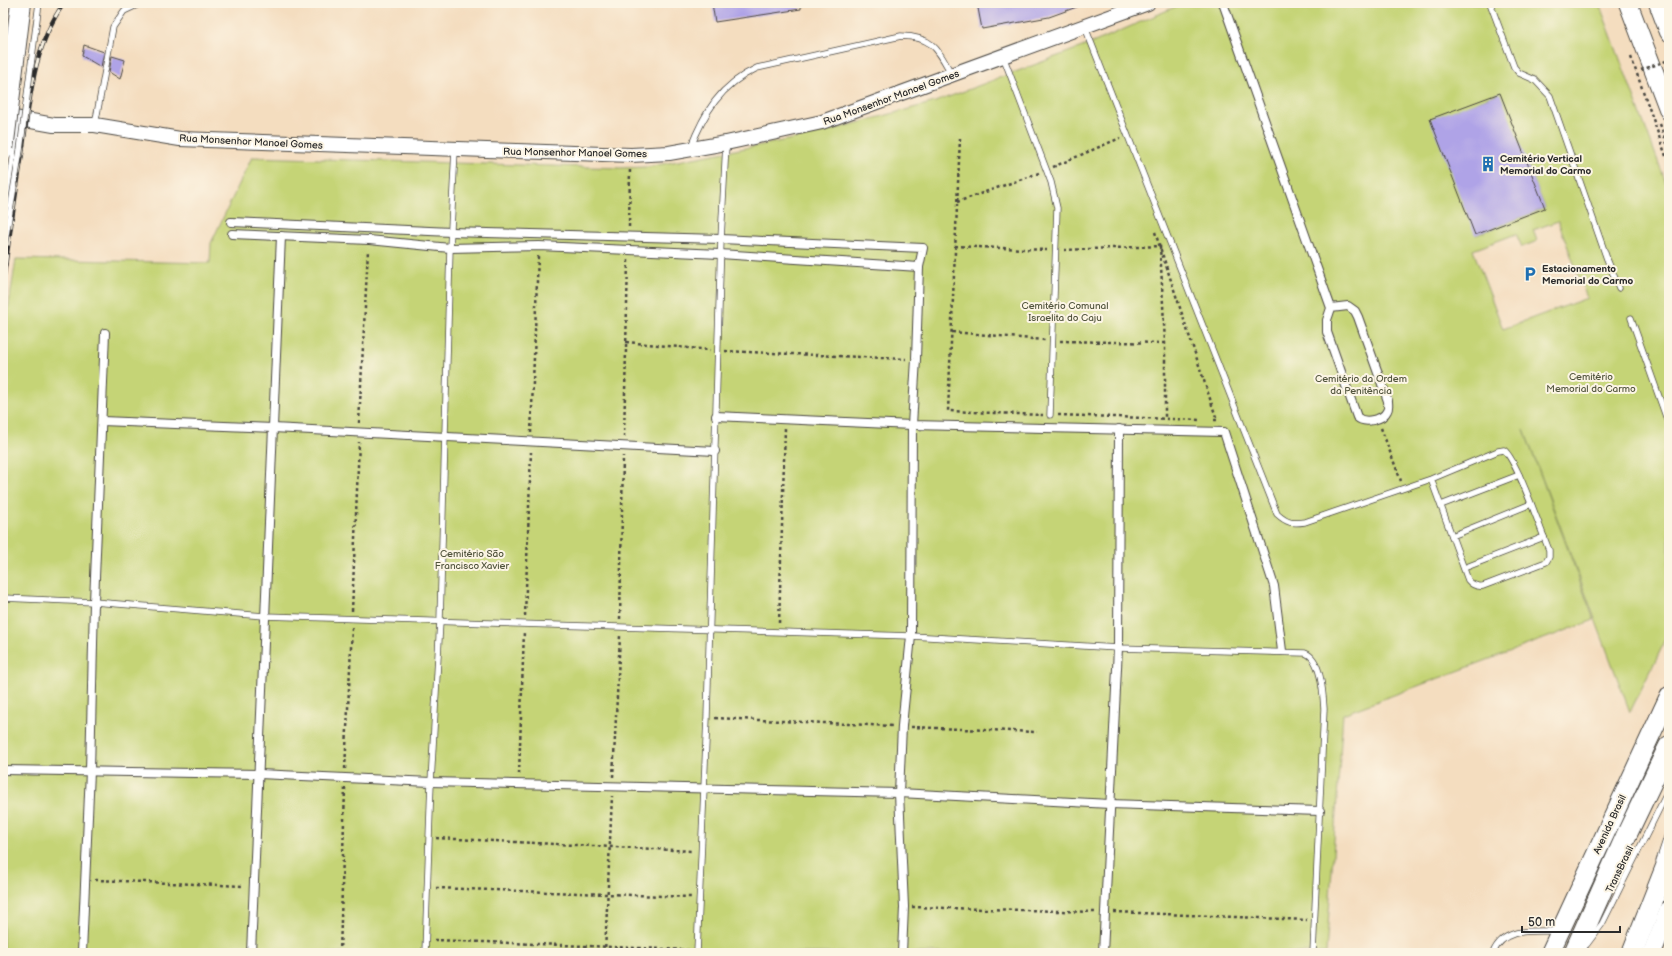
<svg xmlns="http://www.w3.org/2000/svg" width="1672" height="956" font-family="'Balsamiq Sans',sans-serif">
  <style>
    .green { fill: #c5d476; stroke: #788050; fill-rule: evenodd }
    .building { fill: #afa3e7 }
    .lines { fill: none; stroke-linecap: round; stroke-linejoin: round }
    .service-casing { stroke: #494641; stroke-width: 7 }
    .pedestrian-casing { stroke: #494641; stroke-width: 10 }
    .tertiary-casing { stroke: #494641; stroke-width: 16 }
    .trunk-casing { stroke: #494641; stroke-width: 20 }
    .motorway-casing { stroke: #494641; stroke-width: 22 }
    .path { stroke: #494641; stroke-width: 2.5; stroke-dasharray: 3 3; stroke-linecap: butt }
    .service { stroke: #fff; stroke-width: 5.5 }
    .pedestrian { stroke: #fff; stroke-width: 8 }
    .tertiary { stroke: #fff; stroke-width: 14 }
    .trunk { stroke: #fff; stroke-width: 18 }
    .motorway { stroke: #fff; stroke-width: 20 }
    .rail-casing { stroke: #2b2b2b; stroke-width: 4.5 }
    .rail { stroke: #fcf5e5; stroke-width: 3; stroke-dasharray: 9; stroke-linecap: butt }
    .service-bridge-casing { stroke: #494641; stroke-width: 7; stroke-linecap: butt }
    .motorway-bridge-casing { stroke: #494641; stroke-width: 22; stroke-linecap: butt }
    .path-bridge { stroke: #494641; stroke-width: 2.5; stroke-dasharray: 3 3; stroke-linecap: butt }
    .service-bridge { stroke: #fff; stroke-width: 5.5 }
    .motorway-bridge { stroke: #fff; stroke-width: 20 }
    .labels { text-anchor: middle; stroke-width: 4; stroke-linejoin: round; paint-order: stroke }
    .street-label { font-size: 10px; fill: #2b2b2b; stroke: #fcf5e5 }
    .poi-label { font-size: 10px; font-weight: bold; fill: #2b2b2b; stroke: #fcf5e5; text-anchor: start }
    .park-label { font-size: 10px; fill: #52553e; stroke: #fcf5e5 }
  </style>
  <rect width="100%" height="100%" fill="#fcf5e5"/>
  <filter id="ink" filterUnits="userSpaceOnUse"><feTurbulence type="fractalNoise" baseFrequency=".025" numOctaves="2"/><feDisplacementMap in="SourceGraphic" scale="8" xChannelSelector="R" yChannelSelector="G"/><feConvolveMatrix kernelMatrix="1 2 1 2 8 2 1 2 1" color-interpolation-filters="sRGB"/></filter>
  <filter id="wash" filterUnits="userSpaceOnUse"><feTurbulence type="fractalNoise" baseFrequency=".012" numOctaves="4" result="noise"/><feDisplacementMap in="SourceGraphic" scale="16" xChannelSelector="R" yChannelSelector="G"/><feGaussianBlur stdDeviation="0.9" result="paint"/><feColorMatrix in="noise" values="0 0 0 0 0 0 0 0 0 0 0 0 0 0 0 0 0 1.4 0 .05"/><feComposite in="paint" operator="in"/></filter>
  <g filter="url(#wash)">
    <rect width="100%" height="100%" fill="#f4ddbf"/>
    <path class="green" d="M 1184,3 L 1599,3 L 1669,191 L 1669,633 L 1630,712 L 1524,430 L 1594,620 L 1343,714 L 1326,953 L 3,953 L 3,343 L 16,259 L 210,263 L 211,243 L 252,157 L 620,168 L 647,167 L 813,135 L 935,102 L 1090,44 ZM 1499,93 L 1545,208 L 1476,235 L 1431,120 ZM 1558,221 L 1587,298 L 1503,329 L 1473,250 L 1516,234 L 1522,247 L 1537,241 L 1533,230 Z"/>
    <g id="blocks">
      <g class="building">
        <polygon points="712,3 801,3 801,9 715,22"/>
        <polygon points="977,3 1084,3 1085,4 1049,17 982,29"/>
        <polygon points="84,45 104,52 101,67 82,56"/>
        <polygon points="112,56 125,60 120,79 109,72"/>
        <polygon points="1500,93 1545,208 1475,235 1430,119"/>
      </g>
    </g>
  </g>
  <g filter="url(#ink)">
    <use href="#blocks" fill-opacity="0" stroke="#494641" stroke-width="1"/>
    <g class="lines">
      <g class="service-casing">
        <g id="service">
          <polyline points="1490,3 1514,67 1519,73 1535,80 1550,96 1607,259 1619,288"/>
          <path d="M 1085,27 L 1277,514 C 1287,523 1292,524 1305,522 L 1431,479 L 1498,451 L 1504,450 C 1517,460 1541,531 1549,550 L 1549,557 L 1546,562 L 1483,586 C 1476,587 1472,585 1468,580 L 1431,479"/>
          <polyline points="1003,56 1051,182 1057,208 1050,415"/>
          <polyline points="95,125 113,27 124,11 141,3"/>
          <path d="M 690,149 C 704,113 720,85 757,68 L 901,36 C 933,37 937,48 952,75"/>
          <polyline points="3,225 19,120"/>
          <polyline points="1631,318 1669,425"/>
          <polyline points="1441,505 1519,475"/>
          <polyline points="1452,536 1531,504"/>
          <polyline points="1464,568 1544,537"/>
          <path d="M 3,598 L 94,602 L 264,616 L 911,636 L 1118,648 L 1305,653 C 1321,658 1323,693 1324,709 L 1313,953"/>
          <polyline points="1659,861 1669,831"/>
          <polyline points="1587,944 1602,924 1669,789"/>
          <polyline points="425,953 431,782 440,621 450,248 455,150"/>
          <polyline points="697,953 707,718 721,239 726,144"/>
          <path d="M 1493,953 C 1504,926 1533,932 1557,931"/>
        </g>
      </g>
      <g class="pedestrian-casing">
        <g id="pedestrian">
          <path d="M 1223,3 L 1331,308 L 1327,320 L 1327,332 L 1357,417 C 1364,424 1383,420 1387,411 C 1389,408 1388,404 1388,401 L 1358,317 L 1355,311 L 1348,306 L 1331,308"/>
          <polyline points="231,222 451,232 721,239 923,248 919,267 916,359 912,425 911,636 902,726 899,793 904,907 902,953"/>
          <polyline points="232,234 369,240 450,248 539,246 720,254 919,267"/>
          <polyline points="716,416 912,425 1224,432 1274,586 1282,651"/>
          <polyline points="102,421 273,428 715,451"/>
          <polyline points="3,770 259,774 431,782 899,793 1110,804 1320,811"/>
          <polyline points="82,953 90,771 94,602 105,333"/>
          <polyline points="251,953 281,236"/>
          <polyline points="1103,953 1118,648 1119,429"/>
        </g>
      </g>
      <g class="tertiary-casing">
        <polyline id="tertiary" points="3,116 54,125 95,125 180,139 631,155 669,153 726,143 822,122 1148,3"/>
      </g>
      <g class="trunk-casing">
        <g id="trunk">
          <polyline points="1628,3 1669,111"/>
          <polyline points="1658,3 1669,32"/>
          <polyline points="1550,953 1669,696"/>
          <polyline points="1652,953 1669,910"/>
        </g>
      </g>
      <g class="motorway-casing">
        <g id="motorway">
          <polyline points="1574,953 1626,836 1669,746"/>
          <polyline points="1632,953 1669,859"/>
        </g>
      </g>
      <g class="path">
        <polyline points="1631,57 1666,156 1669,155"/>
        <polyline points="1660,124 1669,149"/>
        <polyline points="960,138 948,411 1043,415"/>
        <polyline points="1053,167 1120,138"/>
        <polyline points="957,202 1039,173"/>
        <polyline points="629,227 630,168"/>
        <polyline points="1155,232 1217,420 1214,420"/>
        <polyline points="955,246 1047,250"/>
        <polyline points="1064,250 1160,246 1165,343 1165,418"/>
        <polyline points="952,332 1045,340"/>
        <polyline points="1060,341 1165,343"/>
        <polyline points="626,342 710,350"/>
        <polyline points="725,351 906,359"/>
        <polyline points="1058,415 1201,420"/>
        <polyline points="359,423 368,250"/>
        <polyline points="1381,428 1401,481"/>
        <polyline points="531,433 538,256"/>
        <polyline points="624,437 628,260"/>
        <polyline points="352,611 359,442"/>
        <polyline points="525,616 531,452"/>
        <polyline points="620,619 623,456"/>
        <polyline points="779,623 785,428"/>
        <polyline points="715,718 892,726"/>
        <polyline points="911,727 1037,732"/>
        <polyline points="345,769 352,628"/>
        <polyline points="519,774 524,631"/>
        <polyline points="613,777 620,636"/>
        <polyline points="436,838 693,851"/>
        <polyline points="95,880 244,886"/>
        <polyline points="436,888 691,897"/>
        <polyline points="912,907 1095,912"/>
        <polyline points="1114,912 1307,920"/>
        <polyline points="434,940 689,950"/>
        <polyline points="340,953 345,788"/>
        <polyline points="605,953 612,796"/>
      </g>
      <use href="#service" class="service"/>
      <use href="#pedestrian" class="pedestrian"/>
      <use href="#tertiary" class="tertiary"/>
      <use href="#trunk" class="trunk"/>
      <use href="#motorway" class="motorway"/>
      <g class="rail-casing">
        <path id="rail" d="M 3,281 C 9,239 15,197 22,154 C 29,103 33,46 64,3"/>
      </g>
      <use href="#rail" class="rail"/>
      <g class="service-bridge-casing">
        <polyline id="service-bridge" points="3,253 20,150 39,3"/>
      </g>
      <g class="motorway-bridge-casing">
        <polyline id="motorway-bridge" points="3,150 21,3"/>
      </g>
      <polyline class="path-bridge" points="1641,70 1669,60"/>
      <use href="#service-bridge" class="service-bridge"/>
      <use href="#motorway-bridge" class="motorway-bridge"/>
    </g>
  </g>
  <defs>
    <g id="building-bare" transform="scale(1.2)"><path d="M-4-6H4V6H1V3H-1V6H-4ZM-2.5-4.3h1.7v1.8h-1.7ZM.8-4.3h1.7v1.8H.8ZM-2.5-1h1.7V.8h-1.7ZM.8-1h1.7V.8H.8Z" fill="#1f6fb2" stroke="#fcf5e5" stroke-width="2.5" paint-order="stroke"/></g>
    <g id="parking-bare" transform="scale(1.2)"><path d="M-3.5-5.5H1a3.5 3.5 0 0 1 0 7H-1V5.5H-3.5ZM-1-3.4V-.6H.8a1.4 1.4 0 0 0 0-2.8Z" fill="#1f6fb2" stroke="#fcf5e5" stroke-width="2.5" paint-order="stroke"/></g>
  </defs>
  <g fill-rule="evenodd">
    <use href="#building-bare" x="1488" y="164"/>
    <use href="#parking-bare" x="1530" y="274"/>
  </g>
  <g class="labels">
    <g class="street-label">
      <text transform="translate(891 97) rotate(-20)" y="4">Rua Monsenhor Manoel Gomes</text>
      <text transform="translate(251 141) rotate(3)" y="4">Rua Monsenhor Manoel Gomes</text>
      <text transform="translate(575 152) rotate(1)" y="4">Rua Monsenhor Manoel Gomes</text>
      <text transform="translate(1609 824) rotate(-65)" y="4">Avenida Brasil</text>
      <text transform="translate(1619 869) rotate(-64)" y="4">TransBrasil</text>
    </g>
    <g class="poi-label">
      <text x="1500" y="162">Cemitério Vertical<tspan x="1500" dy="12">Memorial do Carmo</tspan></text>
      <text x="1542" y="272">Estacionamento<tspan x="1542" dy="12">Memorial do Carmo</tspan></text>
    </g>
    <g class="park-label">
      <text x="1065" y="309">Cemitério Comunal<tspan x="1065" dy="12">Israelita do Caju</tspan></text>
      <text x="1591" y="380">Cemitério<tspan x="1591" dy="12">Memorial do Carmo</tspan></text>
      <text x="1361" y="382">Cemitério da Ordem<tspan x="1361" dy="12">da Penitência</tspan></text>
      <text x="472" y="557">Cemitério São<tspan x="472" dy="12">Francisco Xavier</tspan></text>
    </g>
  </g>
  <rect width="1672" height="956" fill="none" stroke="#fcf5e5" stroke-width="16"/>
  <path d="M1522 926v6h98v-6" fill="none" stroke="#2b2b2b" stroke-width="2"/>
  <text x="1528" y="926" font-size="12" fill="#2b2b2b" stroke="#fcf5e5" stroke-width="3" paint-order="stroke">50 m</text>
</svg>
